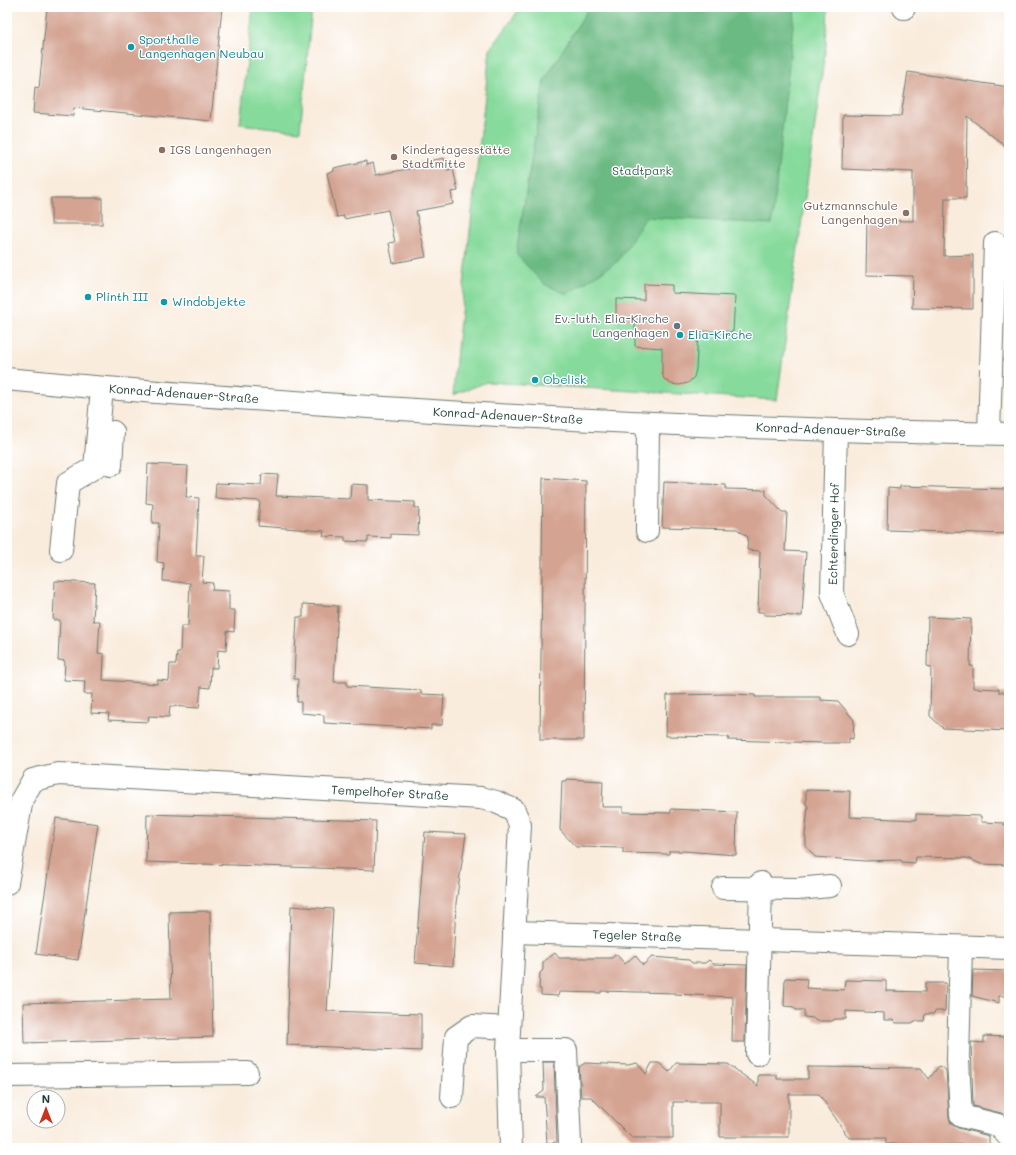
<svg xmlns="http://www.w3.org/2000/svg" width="1016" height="1155" font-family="Mali,sans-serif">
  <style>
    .green { fill: #86da9b; stroke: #528c68 }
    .forest { fill: #6cba83; stroke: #467c5c }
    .building { fill: #d4a391 }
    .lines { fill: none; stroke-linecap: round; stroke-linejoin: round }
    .minor-casing { stroke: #6b7a6f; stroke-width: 24 }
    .minor { stroke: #fff; stroke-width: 22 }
    .culture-dot { fill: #0f9aa8; stroke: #fff; stroke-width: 1.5 }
    .education-dot { fill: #8d6e63; stroke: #fff; stroke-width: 1.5 }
    .worship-dot { fill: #6b7280; stroke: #fff; stroke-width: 1.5 }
    .labels { text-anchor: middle; stroke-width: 3; stroke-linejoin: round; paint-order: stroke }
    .culture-label { font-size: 12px; fill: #0d838f; stroke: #fff; text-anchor: start }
    .education-label { font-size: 12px; fill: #785e54; stroke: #fff; text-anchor: start }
    .park-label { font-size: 12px; fill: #39644e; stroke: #fff }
    .worship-label { font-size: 12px; fill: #5b616d; stroke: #fff; text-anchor: end }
    .street-label { font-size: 12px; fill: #1f3d34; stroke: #fff }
  </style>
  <rect width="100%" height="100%" fill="#fff"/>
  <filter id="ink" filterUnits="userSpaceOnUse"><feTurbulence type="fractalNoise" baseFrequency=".025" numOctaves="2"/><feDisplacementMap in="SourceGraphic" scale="8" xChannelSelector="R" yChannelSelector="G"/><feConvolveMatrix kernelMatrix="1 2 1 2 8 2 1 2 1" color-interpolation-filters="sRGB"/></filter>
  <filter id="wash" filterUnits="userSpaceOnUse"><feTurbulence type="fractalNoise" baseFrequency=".012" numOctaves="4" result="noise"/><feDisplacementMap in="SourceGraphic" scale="16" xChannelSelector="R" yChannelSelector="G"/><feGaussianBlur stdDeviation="0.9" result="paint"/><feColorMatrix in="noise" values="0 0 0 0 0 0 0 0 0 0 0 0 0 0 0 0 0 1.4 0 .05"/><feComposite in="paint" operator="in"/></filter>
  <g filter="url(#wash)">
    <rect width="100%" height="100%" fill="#f9ecdd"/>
    <g class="green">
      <polygon points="253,7 312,7 300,131 240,124"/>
      <polygon points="521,7 828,7 826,45 777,400 487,382 453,395 457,349 490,50"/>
    </g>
    <polygon class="forest" points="589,7 795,7 772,224 646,217 618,261 567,294 544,284 516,254 544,81"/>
    <g id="blocks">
      <g class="building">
        <polygon points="47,7 222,7 211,121 74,108 73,116 33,113 35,87 39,88"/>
        <polygon points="908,72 1009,87 1009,149 967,116 966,198 945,198 944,256 973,255 973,309 912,308 913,276 866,275 867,220 913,221 913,172 842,169 843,115 901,116"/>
        <polygon points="444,158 447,170 453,169 458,191 451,192 453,204 416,211 426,257 393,263 389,243 395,242 388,210 344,219 344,216 337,217 327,173 334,171 334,168 366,161 366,165 373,163 376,175 413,168 413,164"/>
        <rect x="51" y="198" width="51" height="26"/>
        <polygon points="644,284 672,285 672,293 735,296 733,332 698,331 696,369 694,377 688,383 679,385 671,384 664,379 662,373 662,348 635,346 635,320 616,319 616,299 644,300"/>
        <polygon points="148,464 188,466 186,497 199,498 196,556 204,556 202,582 213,583 212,590 229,591 229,610 235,610 234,632 227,631 226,651 218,650 217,668 211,668 210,688 201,687 199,708 170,706 169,717 149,716 148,722 108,720 109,714 91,713 92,694 84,694 85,681 64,680 65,661 58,660 60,620 53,620 55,581 95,583 93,621 100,621 98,653 104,654 103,680 157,684 157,680 169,681 170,664 176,664 177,652 180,652 181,626 188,626 190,583 163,581 164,563 157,562 159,523 152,523 153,504 146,503"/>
        <polygon points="262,474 278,475 276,496 350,499 351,484 368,485 368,500 415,502 415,508 419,508 418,535 391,534 391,538 368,537 368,542 345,541 345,537 323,536 324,531 258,526 260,501 215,498 216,483 261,485"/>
        <polygon points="543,478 586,481 584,740 540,740"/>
        <polygon points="664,482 726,485 726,489 766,490 766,495 782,512 787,512 785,551 806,552 802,616 764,615 764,612 758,612 760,551 747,550 748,537 737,529 662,527"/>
        <polygon points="900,486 1007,489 1007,491 1009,491 1009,534 887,530 888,488 900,489"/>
        <polygon points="303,604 338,606 334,682 347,682 347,686 421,690 421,694 444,695 442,725 431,725 431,729 324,723 324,715 301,713 301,702 297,702 298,679 294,679 295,654 297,617 303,617"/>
        <polygon points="928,617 971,619 970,666 973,666 973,688 999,689 999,692 1009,692 1009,731 943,728 930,716 931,667 927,666"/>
        <polygon points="729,694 755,695 755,697 821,697 821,700 838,701 854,720 853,739 849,738 849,743 822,743 728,740 729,737 666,736 667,695"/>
        <polygon points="566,779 603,781 602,807 623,807 623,812 671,813 671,809 737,812 736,855 684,851 669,851 669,854 623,853 623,848 576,847 560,830 562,781 566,781"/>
        <polygon points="806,790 850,791 849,817 916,820 916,814 981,816 981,822 1004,823 1004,825 1009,825 1009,865 981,864 967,858 916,857 915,863 902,862 901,860 865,861 815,857 806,846 806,838 805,836 808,806 806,804"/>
        <polygon points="147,814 376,821 374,870 146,862"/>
        <polygon points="56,818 98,824 78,960 36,954"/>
        <polygon points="425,832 466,834 456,903 453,966 415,963"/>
        <polygon points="291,906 333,909 327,1011 421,1014 421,1051 287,1045"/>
        <polygon points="210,911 213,1037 24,1043 23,1003 171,999 169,912"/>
        <polygon points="555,953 559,958 612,958 616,954 625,964 635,955 643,965 652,957 689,960 692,963 705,963 709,960 713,964 747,965 745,1042 732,1042 733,997 675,994 675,993 601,991 601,993 559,992 558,996 541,995 541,989 539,989 540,973 543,970 543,962"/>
        <polygon points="973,970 1009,971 1009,996 999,996 999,1003 972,996"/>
        <polygon points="785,978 807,979 806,988 844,990 845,980 886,981 886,991 925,992 925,983 946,983 945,1011 936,1011 933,1014 925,1014 924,1021 915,1021 912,1023 896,1023 893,1020 884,1020 884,1013 846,1011 846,1019 835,1019 832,1021 816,1021 813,1018 804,1017 804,1010 796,1010 794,1007 784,1006"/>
        <polygon points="984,1036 1007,1037 1006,1044 1009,1044 1009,1118 1001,1113 973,1106 971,1042 984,1043"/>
        <polygon points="543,1062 554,1062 557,1142 547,1143 544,1097 536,1097 544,1091"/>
        <polygon points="585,1063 628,1065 637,1063 646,1074 652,1063 659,1063 669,1072 676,1063 728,1064 758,1086 758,1075 777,1075 777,1079 808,1079 808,1067 921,1068 929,1079 939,1066 946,1070 949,1117 951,1124 958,1128 989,1136 989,1145 886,1144 886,1138 849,1138 819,1094 789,1094 789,1137 720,1137 720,1102 673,1102 673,1138 632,1138 591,1097 581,1097 579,1067"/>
      </g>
    </g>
  </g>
  <g filter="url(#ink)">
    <use href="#blocks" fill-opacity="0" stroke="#6b7a6f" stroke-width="1"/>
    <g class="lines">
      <g class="minor-casing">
        <g id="minor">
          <polyline points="904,7 904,8"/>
          <path d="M 7,379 C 127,391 248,399 369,407 C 582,421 795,431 1009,434"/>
          <polyline points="836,431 832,593 848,634"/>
          <polyline points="989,433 995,243"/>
          <polyline points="111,465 113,432"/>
          <polyline points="647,531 648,423"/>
          <polyline points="61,550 68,483 95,467 102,388"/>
          <polyline points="7,883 22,799 33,780 58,774 481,798 496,802 514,810 520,825 508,1050 511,1148"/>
          <polyline points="723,888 797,889 830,886"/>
          <polyline points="514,932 1009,948"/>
          <polyline points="961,947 958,1060 961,1116 998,1125 1009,1137"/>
          <polyline points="508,1050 566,1050 570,1144"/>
          <polyline points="757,1054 761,883"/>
          <polyline points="7,1076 247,1073"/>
          <polyline points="452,1097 456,1037 472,1026 509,1028"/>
        </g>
      </g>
      <use href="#minor" class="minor"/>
    </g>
  </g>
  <g class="culture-dot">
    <circle cx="131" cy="47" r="4"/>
    <circle cx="88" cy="297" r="4"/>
    <circle cx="164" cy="302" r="4"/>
    <circle cx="680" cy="335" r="4"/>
    <circle cx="535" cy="380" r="4"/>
  </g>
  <g class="education-dot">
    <circle cx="162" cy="150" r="4"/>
    <circle cx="394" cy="157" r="4"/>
    <circle cx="906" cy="213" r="4"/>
  </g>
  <circle class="worship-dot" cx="677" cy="326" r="4"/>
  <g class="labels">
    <g class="culture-label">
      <text x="139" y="44">Sporthalle<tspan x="139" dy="14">Langenhagen Neubau</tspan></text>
      <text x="96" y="301">Plinth III</text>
      <text x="172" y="306">Windobjekte</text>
      <text x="688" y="339">Elia-Kirche</text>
      <text x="543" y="384">Obelisk</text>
    </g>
    <g class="education-label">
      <text x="170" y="154">IGS Langenhagen</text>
      <text x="402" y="154">Kindertagesstätte<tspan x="402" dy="14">Stadtmitte</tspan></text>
      <text x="898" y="210" text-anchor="end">Gutzmannschule<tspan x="898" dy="14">Langenhagen</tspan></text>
    </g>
    <g class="park-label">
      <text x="642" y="175">Stadtpark</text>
    </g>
    <g class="worship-label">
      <text x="669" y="323">Ev.-luth. Elia-Kirche<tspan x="669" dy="14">Langenhagen</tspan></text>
    </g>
    <g class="street-label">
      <text transform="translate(184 394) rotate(4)" y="4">Konrad-Adenauer-Straße</text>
      <text transform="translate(508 416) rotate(3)" y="4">Konrad-Adenauer-Straße</text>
      <text transform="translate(831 430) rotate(2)" y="4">Konrad-Adenauer-Straße</text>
      <text transform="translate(834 534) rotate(-89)" y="4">Echterdinger Hof</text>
      <text transform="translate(390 793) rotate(3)" y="4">Tempelhofer Straße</text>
      <text transform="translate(637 936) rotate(2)" y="4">Tegeler Straße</text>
    </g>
  </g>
  <rect width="1016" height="1155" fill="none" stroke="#fff" stroke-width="24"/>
  <g transform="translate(46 1109)"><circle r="19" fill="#ffffff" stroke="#a5b1ae"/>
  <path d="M0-3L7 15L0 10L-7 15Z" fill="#c8321e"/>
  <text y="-6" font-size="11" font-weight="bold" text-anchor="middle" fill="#1f3d34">N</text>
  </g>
</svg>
